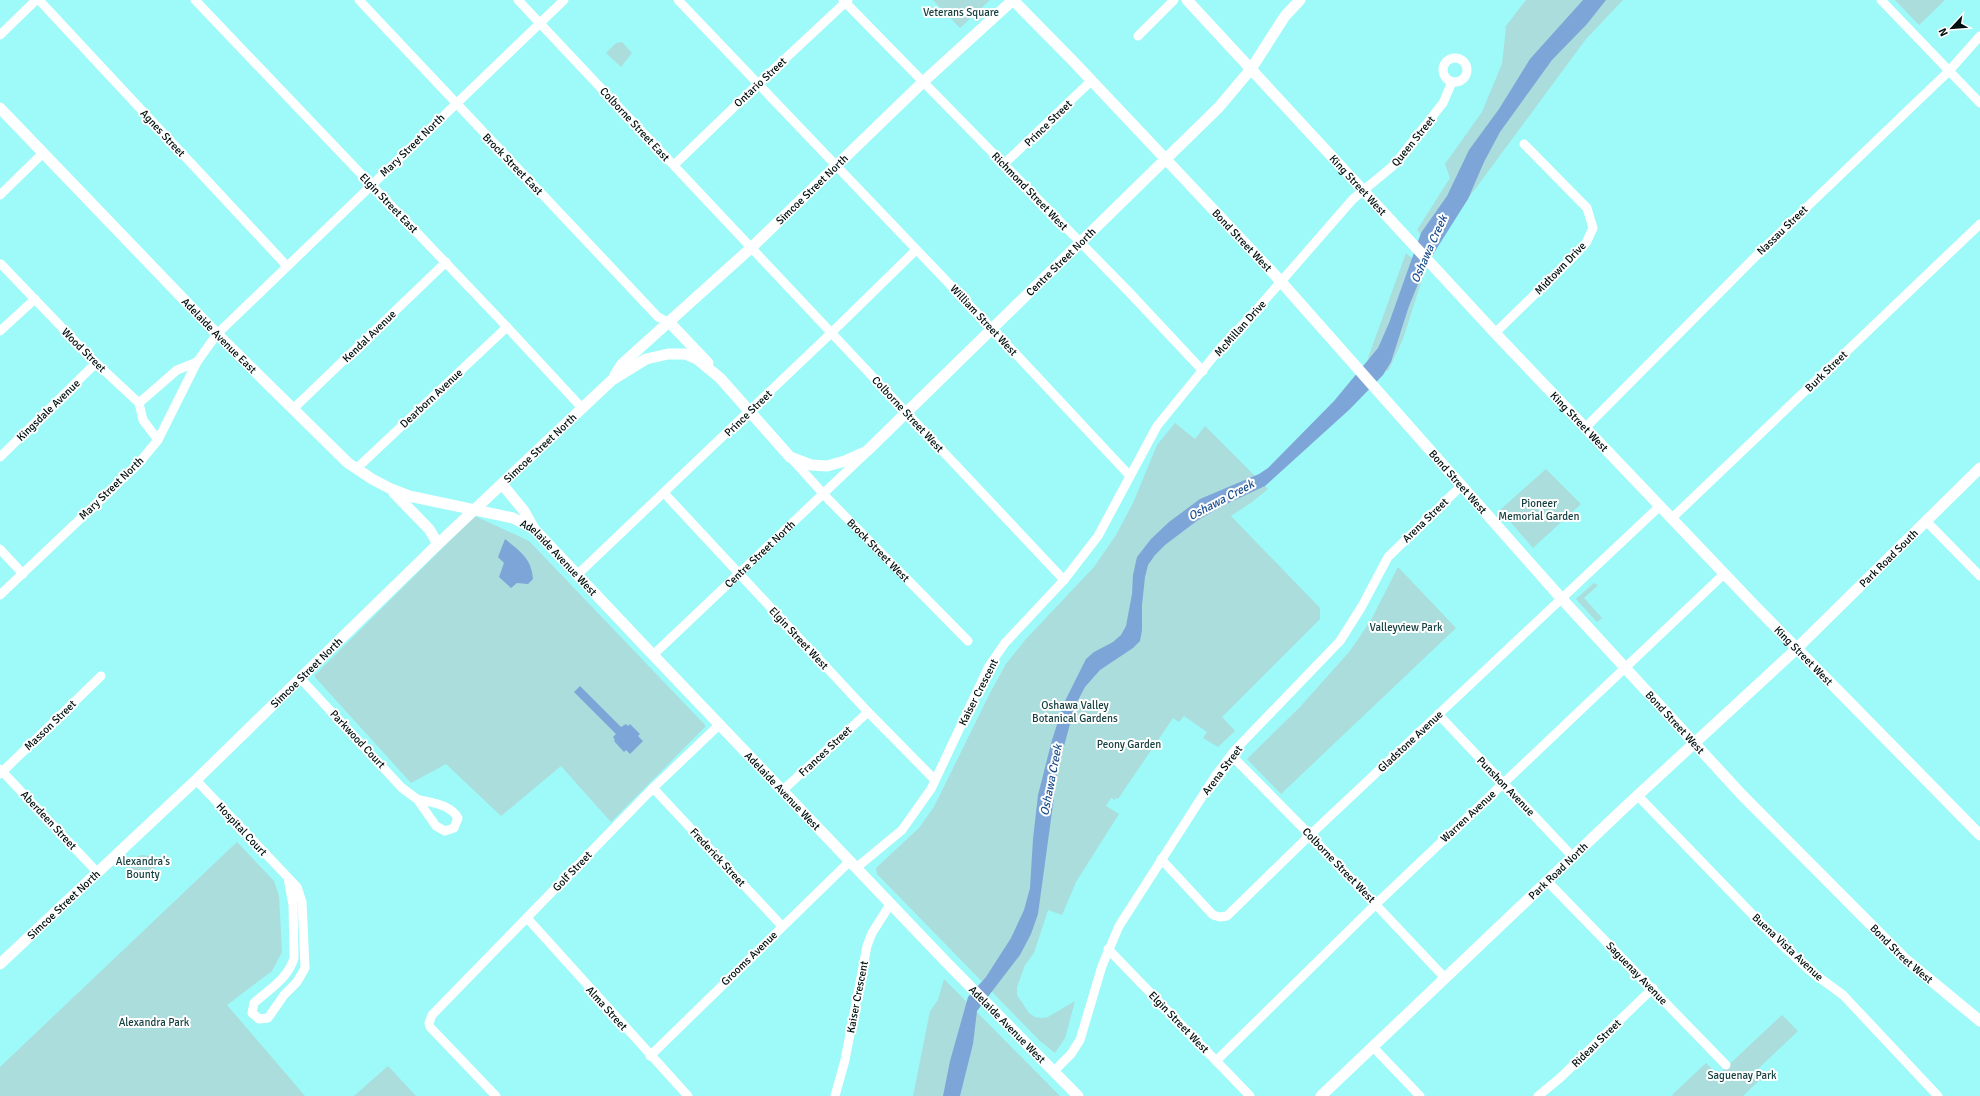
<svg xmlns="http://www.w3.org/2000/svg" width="1980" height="1096" font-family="Signika,sans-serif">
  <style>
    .green { fill: #aadddc }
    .water { fill: #7ea5d7 }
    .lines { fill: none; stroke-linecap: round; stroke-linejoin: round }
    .minor { stroke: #fff; stroke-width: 9 }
    .major { stroke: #fff; stroke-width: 11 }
    .labels { text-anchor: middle; stroke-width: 4; stroke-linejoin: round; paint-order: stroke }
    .park-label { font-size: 11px; fill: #184242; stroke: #fff }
    .street-label { font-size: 11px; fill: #000f0f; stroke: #fff }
    .water-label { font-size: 12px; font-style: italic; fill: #1c4f8d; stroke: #fff }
  </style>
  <rect width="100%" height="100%" fill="#9ef9f9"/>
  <g class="green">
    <polygon points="933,0 990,0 960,28"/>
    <polygon points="1526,0 1623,0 1586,39 1433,246 1417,230 1450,178 1445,164 1482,112 1502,64 1506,28 1505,27"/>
    <polygon points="1895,0 1945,0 1919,25"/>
    <polygon points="622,42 632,53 621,67 606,53 616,43"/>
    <polygon points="1406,253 1425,270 1403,339 1388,371 1368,358"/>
    <polygon points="1175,423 1195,439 1205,426 1268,489 1252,502 1231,516 1320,608 1320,619 1222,717 1235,731 1218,747 1203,738 1207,732 1184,716 1179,722 1173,718 1118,799 1116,798 1115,800 1111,798 1106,806 1119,814 1076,882 1062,915 1048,910 1034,953 1025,965 1017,987 1017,995 1029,1013 1035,1017 1042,1018 1048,1017 1075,1001 1065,1038 1055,1053 1040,1041 877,874 876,868 919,828 934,807 989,695 1006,664 1026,639 1094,567 1116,535 1133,503 1157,445"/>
    <polygon points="1546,469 1581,504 1533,548 1500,510"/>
    <polygon points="475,516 529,541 706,726 611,822 561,766 501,816 446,764 411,783 314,676"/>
    <polygon points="1398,567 1456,628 1281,794 1247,759 1300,707 1350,651 1371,620"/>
    <polygon points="1594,583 1598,585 1584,598 1602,618 1597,622 1576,599"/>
    <polygon points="237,842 274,881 279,896 282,952 272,971 227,1005 305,1096 0,1096 0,1067"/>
    <circle cx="143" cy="867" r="12"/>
    <polygon points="944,979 1060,1096 913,1096 930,1011 938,1000"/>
    <polygon points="1782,1015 1798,1031 1758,1069 1764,1076 1743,1096 1673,1096 1672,1095 1706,1063 1718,1075"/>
    <polygon points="388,1066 416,1096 354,1096"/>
  </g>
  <g class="water">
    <polygon points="1583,0 1606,0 1587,24 1552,60 1500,132 1484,162 1468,199 1425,267 1409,306 1391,362 1383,375 1350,409 1265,486 1222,506 1198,520 1165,545 1155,555 1148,565 1145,577 1142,605 1142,630 1140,641 1133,648 1100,670 1085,687 1075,706 1058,768 1038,914 1031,934 1020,955 977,1011 973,1044 960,1096 943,1096 950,1061 968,997 986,977 1011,938 1024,910 1030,888 1033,839 1038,795 1052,740 1064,703 1086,659 1094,652 1113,642 1121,635 1126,626 1132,594 1133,575 1137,557 1151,539 1169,522 1200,499 1259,474 1268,468 1334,401 1378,348 1389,323 1421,233 1447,196 1469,150 1499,109 1530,59"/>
    <path d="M 505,539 C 520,551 532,559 533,579 L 528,584 L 517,583 L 511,588 L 499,577 L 504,563 L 498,557 Z"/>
    <polygon points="580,686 621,727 626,724 628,726 630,724 640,734 638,736 643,741 630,754 626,750 624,752 614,741 615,740 613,737 616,734 574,692"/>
  </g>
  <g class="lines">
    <g class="minor">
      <polyline points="39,0 286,265"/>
      <polyline points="195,0 507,327 582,408"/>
      <polyline points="359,0 658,317 670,323"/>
      <polyline points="518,0 1064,580"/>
      <polyline points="678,0 999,336 1130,476"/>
      <polyline points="843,0 1128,291 1203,371"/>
      <polyline points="1881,0 1980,103"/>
      <polyline points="0,35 36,0"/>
      <polyline points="1138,36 1174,0"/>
      <circle cx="1455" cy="70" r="12"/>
      <polyline points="1004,164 1091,81"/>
      <polyline points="674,165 758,84 848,0"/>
      <polyline points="0,195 43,153"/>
      <polyline points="1,264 96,363 139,403 143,420 158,440"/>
      <polyline points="0,331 35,299"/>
      <polyline points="1495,333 1573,257 1586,243 1593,228 1587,208 1524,144"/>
      <polyline points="139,403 177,370 197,362"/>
      <polyline points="293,409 446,262"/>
      <polyline points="1586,427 1763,249 1949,71 1980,36"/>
      <polyline points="0,457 96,363"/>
      <path id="s1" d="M 791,458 L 829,500 L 968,641"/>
      <polyline points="356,469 507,327"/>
      <polyline points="664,493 868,712 935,780"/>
      <polyline points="1672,518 1980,224"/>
      <polyline points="1926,521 1980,576"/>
      <polyline points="0,549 23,574"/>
      <polyline points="578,574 827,337 916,250"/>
      <polyline points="0,595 138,464 158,440 197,362 217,334 564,0"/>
      <path id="s2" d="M 653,655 L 865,454"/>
      <path d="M 300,678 L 402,788 L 417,799 L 436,826 L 445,831 L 454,828 L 458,818 C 450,804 432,803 417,799"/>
      <polyline points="1438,714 1573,857"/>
      <polyline points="1231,755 1310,835 1445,978"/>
      <polyline points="0,769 97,872"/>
      <polyline points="0,774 101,676"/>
      <path d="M 196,780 L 297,887 L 302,902 L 305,968 L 297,982 L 284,995 L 268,1018 L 259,1019 L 252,1013 L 254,1003 C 269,989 288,979 294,958 L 293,905 L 288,878"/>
      <polyline points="653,788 782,926"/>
      <polyline points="783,790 868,712"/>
      <polyline points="1639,797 1783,946 1809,970 1843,995 1938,1096"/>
      <polyline points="1161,859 1213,915 1220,917 1227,916 1310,835 1660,506"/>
      <polyline points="856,868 902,830 931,789 989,666 1005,643 1064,580 1098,536 1157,426 1223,345 1250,317 1353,199 1394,165 1443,103 1452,82"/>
      <polyline points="1547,881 1726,1065"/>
      <polyline points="527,918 688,1096"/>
      <polyline points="1108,949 1250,1096"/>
      <polyline points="1373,1047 1420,1096"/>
      <polyline points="650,1056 850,861"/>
      <polyline points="1216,1061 1376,904 1724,574"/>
      <polyline points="1054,1071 1071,1054 1080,1040 1102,966 1119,926 1216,775 1235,750 1340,641 1362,606 1388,557 1461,486"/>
      <polyline points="496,1096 430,1027 429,1023 432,1015 653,788 719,725"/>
      <polyline points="835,1096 845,1060 867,946 872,933 891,903"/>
      <polyline points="1538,1096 1560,1078 1653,988"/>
    </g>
    <g class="major">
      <path id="s3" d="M 1013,0 L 1073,61 L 1275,275 L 1561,598 L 1742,795 L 1905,959 L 1980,1021"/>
      <path id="s4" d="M 1187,0 L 1495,333 L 1756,607 L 1980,835"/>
      <path id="s5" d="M 0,108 L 217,334 L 348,463 L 372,479 L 391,489 L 409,496 L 513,518 L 534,529 L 653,655 L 947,963 L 1078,1096"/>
      <polyline points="670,323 708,363"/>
      <path id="s6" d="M 615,375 L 622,364 L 752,247 L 923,82 L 1013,0"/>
      <polyline points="502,484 524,511 534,529"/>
      <polyline points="394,493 429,529 438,544"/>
      <path id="s7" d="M 0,964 L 196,780 L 438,544 L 612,380 L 646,359 L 668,354 L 685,354 L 697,359 L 720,378 L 790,457 L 811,465 L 827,466 L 845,461 L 867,451 L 1219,107 L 1251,69 L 1285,16 L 1300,0"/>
      <path id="s8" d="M 1321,1096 L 1624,808 L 1790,655 L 1980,468"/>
    </g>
  </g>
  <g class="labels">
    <g class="park-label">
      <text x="961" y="16">Veterans Square</text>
      <text x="1539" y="507">Pioneer<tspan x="1539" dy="13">Memorial Garden</tspan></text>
      <text x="1406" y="631">Valleyview Park</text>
      <text x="1075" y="709">Oshawa Valley<tspan x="1075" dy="13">Botanical Gardens</tspan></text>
      <text x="1129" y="748">Peony Garden</text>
      <text x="143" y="865">Alexandra's<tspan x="143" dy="13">Bounty</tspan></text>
      <text x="154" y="1026">Alexandra Park</text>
      <text x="1742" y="1079">Saguenay Park</text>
    </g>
    <g class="street-label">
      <text transform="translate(760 82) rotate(-43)" y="4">Ontario Street</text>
      <text transform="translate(1048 123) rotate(-44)" y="4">Prince Street</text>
      <text transform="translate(635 124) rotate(47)" y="4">Colborne Street East</text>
      <text transform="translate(163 133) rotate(47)" y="4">Agnes Street</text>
      <text transform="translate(1413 141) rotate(-51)" y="4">Queen Street</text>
      <text transform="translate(412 145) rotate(-44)" y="4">Mary Street North</text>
      <text transform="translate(513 164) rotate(46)" y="4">Brock Street East</text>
      <text dy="4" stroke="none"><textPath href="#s4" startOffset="252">King Street West</textPath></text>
      <text dy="4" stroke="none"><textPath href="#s6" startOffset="271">Simcoe Street North</textPath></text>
      <text transform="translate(1030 191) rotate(46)" y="4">Richmond Street West</text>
      <text transform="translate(389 203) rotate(46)" y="4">Elgin Street East</text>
      <text transform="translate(1782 230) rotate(-44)" y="4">Nassau Street</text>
      <text dy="4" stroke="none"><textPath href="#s3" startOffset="332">Bond Street West</textPath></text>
      <text dy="4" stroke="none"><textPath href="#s7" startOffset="1426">Centre Street North</textPath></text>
      <text transform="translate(1560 268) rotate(-46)" y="4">Midtown Drive</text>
      <text transform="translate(984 320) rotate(47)" y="4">William Street West</text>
      <text transform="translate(1240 328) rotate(-48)" y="4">McMillan Drive</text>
      <text dy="4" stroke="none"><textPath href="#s5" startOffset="316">Adelaide Avenue East</textPath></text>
      <text transform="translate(369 336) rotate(-44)" y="4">Kendal Avenue</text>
      <text transform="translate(84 350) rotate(45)" y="4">Wood Street</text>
      <text transform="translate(1826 371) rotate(-44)" y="4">Burk Street</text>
      <text transform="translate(431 398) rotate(-43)" y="4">Dearborn Avenue</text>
      <text transform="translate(48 410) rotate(-44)" y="4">Kingsdale Avenue</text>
      <text transform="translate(748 413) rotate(-44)" y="4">Prince Street</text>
      <text transform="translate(908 414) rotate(47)" y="4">Colborne Street West</text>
      <text dy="4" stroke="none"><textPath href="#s4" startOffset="576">King Street West</textPath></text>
      <text dy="4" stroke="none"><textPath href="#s7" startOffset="747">Simcoe Street North</textPath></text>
      <text dy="4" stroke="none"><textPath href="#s3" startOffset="656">Bond Street West</textPath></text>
      <text transform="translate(111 488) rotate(-44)" y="4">Mary Street North</text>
      <text transform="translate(1425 520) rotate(-44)" y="4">Arena Street</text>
      <text dy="4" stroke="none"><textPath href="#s1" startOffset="127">Brock Street West</textPath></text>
      <text dy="4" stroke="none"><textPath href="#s2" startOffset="147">Centre Street North</textPath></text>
      <text dy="4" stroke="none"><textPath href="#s8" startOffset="782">Park Road South</textPath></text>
      <text dy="4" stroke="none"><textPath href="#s5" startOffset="734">Adelaide Avenue West</textPath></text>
      <text transform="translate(799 638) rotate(47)" y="4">Elgin Street West</text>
      <text dy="4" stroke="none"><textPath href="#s4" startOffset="900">King Street West</textPath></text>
      <text dy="4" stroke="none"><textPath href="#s7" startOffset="423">Simcoe Street North</textPath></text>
      <text transform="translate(978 692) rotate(-63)" y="4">Kaiser Crescent</text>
      <text dy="4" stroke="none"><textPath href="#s3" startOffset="980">Bond Street West</textPath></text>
      <text transform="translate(50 725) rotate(-44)" y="4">Masson Street</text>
      <text transform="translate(358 739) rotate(47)" y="4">Parkwood Court</text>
      <text transform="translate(1410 741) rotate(-43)" y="4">Gladstone Avenue</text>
      <text transform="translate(825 751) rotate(-43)" y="4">Frances Street</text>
      <text transform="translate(1222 770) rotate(-53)" y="4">Arena Street</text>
      <text transform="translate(1506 786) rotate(46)" y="4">Punshon Avenue</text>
      <text dy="4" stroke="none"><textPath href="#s5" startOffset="1058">Adelaide Avenue West</textPath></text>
      <text transform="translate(1468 816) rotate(-43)" y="4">Warren Avenue</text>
      <text transform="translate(49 820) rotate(47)" y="4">Aberdeen Street</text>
      <text transform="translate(242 829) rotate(47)" y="4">Hospital Court</text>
      <text transform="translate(718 857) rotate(47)" y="4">Frederick Street</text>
      <text transform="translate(1339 865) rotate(46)" y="4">Colborne Street West</text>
      <text transform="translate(572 871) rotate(-46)" y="4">Golf Street</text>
      <text dy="4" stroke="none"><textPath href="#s8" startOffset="327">Park Road North</textPath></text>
      <text dy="4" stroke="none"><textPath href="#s7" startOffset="87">Simcoe Street North</textPath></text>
      <text transform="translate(1788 947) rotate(43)" y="4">Buena Vista Avenue</text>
      <text dy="4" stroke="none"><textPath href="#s3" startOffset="1304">Bond Street West</textPath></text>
      <text transform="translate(749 958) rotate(-44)" y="4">Grooms Avenue</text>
      <text transform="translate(1637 973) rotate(46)" y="4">Saguenay Avenue</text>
      <text transform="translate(857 997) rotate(-79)" y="4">Kaiser Crescent</text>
      <text transform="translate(607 1008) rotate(48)" y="4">Alma Street</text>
      <text transform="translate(1179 1022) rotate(46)" y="4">Elgin Street West</text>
      <text dy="4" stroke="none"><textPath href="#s5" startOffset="1382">Adelaide Avenue West</textPath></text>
      <text transform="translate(1596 1043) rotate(-44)" y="4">Rideau Street</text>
    </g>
    <g class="water-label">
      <text transform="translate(1429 249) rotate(-66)" y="4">Oshawa Creek</text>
      <text transform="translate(1221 500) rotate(-28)" y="4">Oshawa Creek</text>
      <text transform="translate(1051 780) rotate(-79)" y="4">Oshawa Creek</text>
    </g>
  </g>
  <g transform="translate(1952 28) rotate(244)" stroke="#ffffff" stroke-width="3" paint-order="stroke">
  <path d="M0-3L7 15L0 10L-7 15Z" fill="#000f0f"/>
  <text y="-6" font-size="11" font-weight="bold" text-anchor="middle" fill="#000f0f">N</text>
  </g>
</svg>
